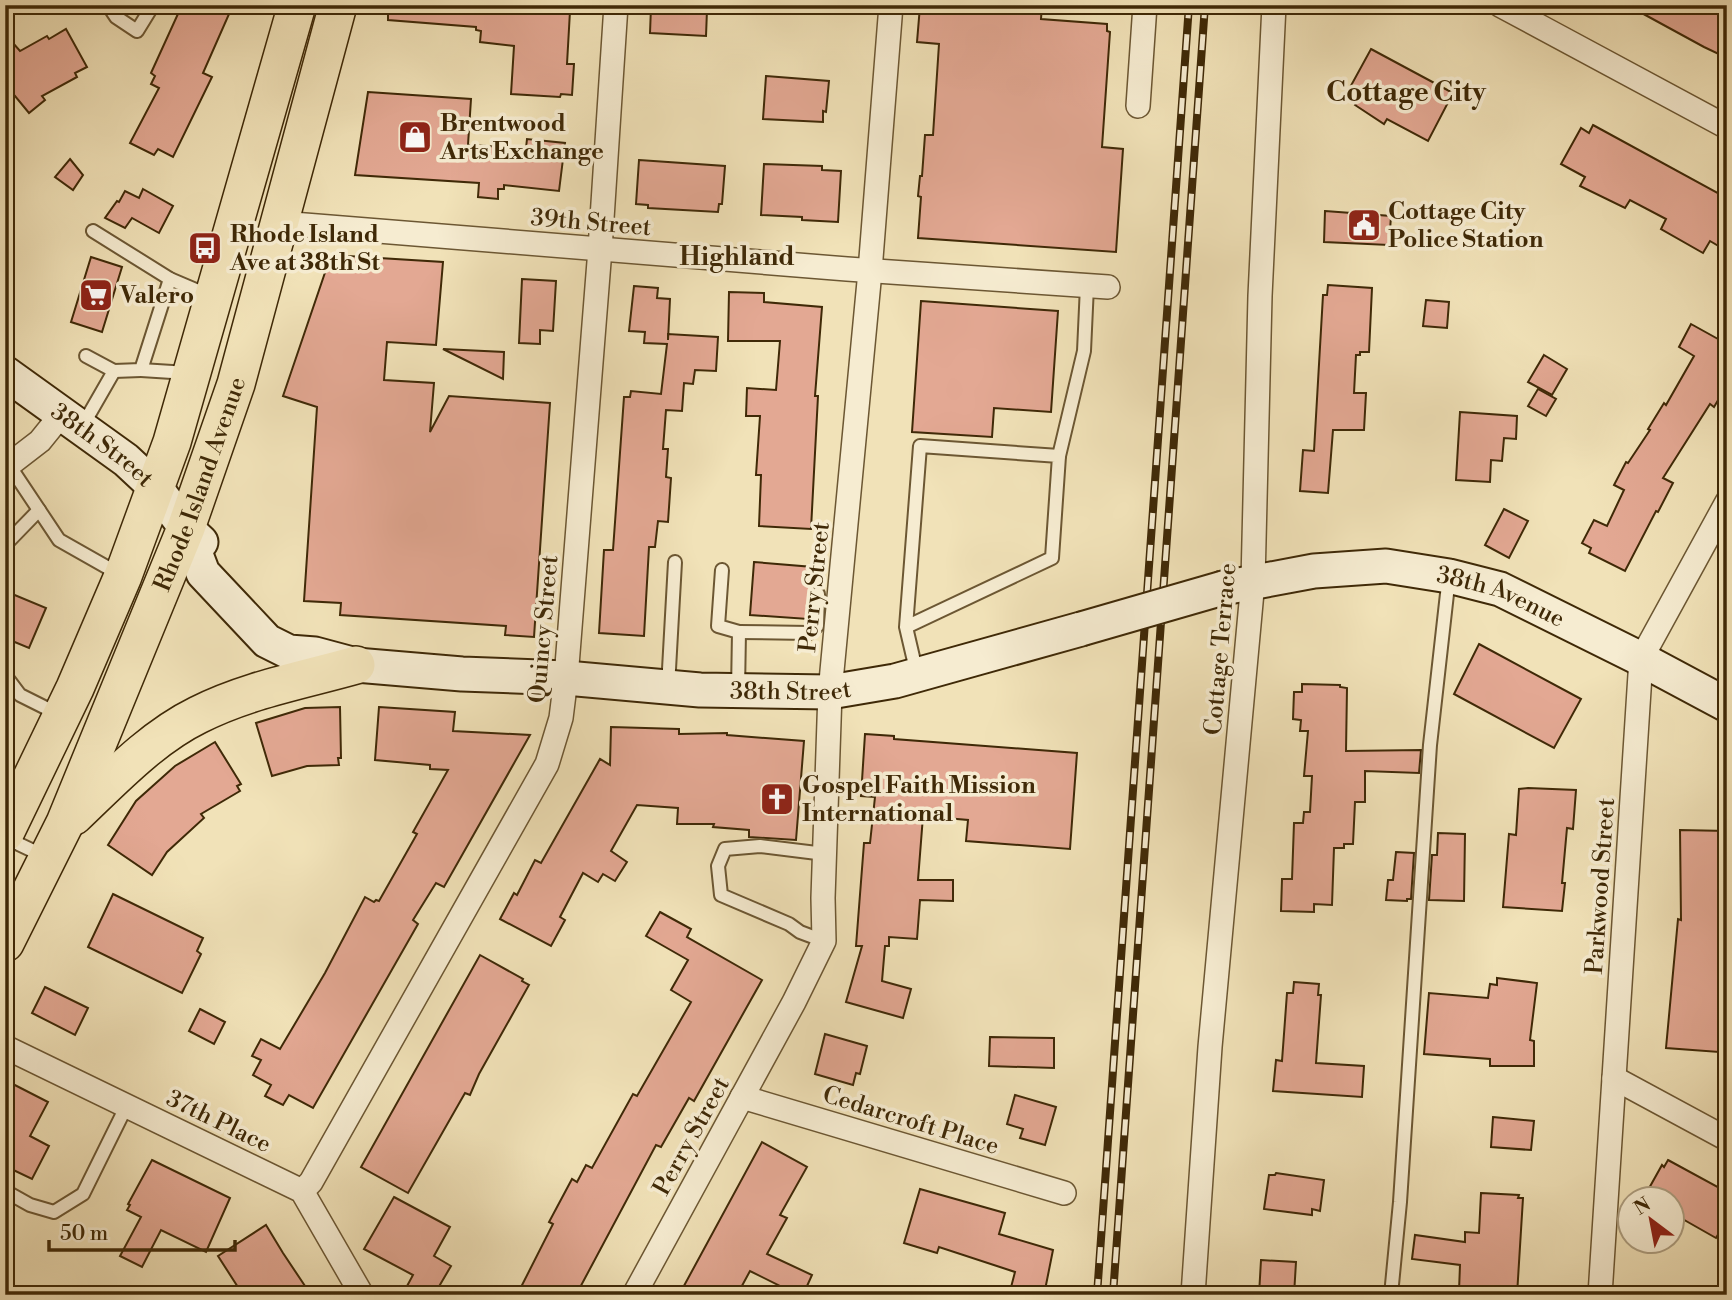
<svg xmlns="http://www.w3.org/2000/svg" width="1732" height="1300" font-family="'Libre Bodoni',serif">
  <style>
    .building { fill: #e3a893; stroke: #3f2907; stroke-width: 2 }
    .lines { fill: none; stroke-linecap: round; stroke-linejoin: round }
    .lane-casing { stroke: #6c5733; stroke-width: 16 }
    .street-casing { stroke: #6c5733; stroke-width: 26 }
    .secondary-casing { stroke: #3f2907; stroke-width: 37 }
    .primary-casing { stroke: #3f2907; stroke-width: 40 }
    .lane { stroke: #f6ecd1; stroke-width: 12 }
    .street { stroke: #f6ecd1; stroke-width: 23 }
    .secondary { stroke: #f6ecd1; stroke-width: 33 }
    .primary { stroke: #f1e2b8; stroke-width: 37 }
    .rail-casing { stroke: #3f2907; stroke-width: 8 }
    .rail { stroke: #f6ecd1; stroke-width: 5; stroke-dasharray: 16; stroke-linecap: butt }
    .secondary-bridge-casing { stroke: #3f2907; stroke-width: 37; stroke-linecap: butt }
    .secondary-bridge { stroke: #f6ecd1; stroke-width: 33 }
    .labels { text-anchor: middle; stroke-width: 7; stroke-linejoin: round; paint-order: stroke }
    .poi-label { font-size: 24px; font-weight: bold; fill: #3f2907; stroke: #f6ecd1; text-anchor: start }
    .street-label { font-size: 24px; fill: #3f2907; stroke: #f6ecd1 }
    .neighbourhood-label { font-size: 26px; font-weight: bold; fill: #3f2907; stroke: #f6ecd1 }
    .quarter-label { font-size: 28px; font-weight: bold; fill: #3f2907; stroke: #f6ecd1 }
  </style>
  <rect width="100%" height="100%" fill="#f1e2b8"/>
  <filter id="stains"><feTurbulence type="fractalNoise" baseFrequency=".00286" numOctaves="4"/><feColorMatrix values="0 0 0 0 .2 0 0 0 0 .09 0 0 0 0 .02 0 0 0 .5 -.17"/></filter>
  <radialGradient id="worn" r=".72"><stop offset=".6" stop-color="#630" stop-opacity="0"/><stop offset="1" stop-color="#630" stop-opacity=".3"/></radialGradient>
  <g class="building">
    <polygon points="182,5 233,5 203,73 212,77 173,157 158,149 154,155 130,143 159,88 151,84 155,76 151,73"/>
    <polygon points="388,5 506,5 570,11 567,64 574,64 572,95 561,94 560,97 511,94 514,46 480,42 481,31 476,30 476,27 388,20"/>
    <polygon points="976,5 1042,5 1041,19 1107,24 1107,31 1110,32 1102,147 1123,149 1116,252 918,238 921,197 918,196 920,176 922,176 925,135 933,135 939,44 917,42 920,6 975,10"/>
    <polygon points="1627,5 1727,5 1727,58 1704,47"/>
    <polygon points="651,7 707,10 706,36 650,33"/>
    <polygon points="66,29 87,67 75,73 77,77 42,96 45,100 29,113 5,84 5,34 20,51 47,36 49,39"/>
    <polygon points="1371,49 1453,93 1428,141 1387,119 1384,124 1355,105 1359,97 1348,91"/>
    <polygon points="766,76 829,81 826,112 823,111 823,122 763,119"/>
    <polygon points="368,92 471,99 468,145 526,148 527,139 565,143 559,191 504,185 504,189 498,189 498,199 478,197 479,183 355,175"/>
    <polygon points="1593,125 1727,198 1727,251 1710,241 1703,253 1661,229 1666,219 1630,200 1625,208 1580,186 1585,177 1561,164 1581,128 1589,133"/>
    <polygon points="70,159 83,175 73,190 55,177"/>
    <polygon points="639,160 725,166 722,204 719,204 718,212 648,208 648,205 636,204"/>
    <polygon points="764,164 822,166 822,170 841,171 838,222 802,220 802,217 761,215"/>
    <polygon points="143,189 173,206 159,233 132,218 125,228 105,218 117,201 119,202 125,191 139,198"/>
    <polygon points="1325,211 1391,216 1389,245 1324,242"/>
    <polygon points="331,255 443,262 436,345 387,342 384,380 434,383 430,432 449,396 550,403 534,637 505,635 506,626 340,615 341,603 304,601 317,407 283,396"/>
    <polygon points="91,257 122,267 102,332 71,322"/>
    <polygon points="522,279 556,281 553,331 540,330 540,344 519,343"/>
    <polygon points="1328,285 1372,288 1369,352 1360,352 1360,355 1356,355 1354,393 1366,393 1364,430 1333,430 1328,493 1300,491 1303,450 1314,451 1323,295 1327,295"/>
    <polygon points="634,286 658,288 657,298 670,299 668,340 668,334 718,337 716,371 695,370 693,384 684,383 682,411 666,410 663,449 668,449 666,477 671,478 668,522 658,521 655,547 649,547 644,636 599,633 604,550 613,550 624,397 630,397 631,391 661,394 667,344 644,343 645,332 629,331"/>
    <polygon points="729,292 764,293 764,302 822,307 815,396 818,396 811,529 759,526 761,475 756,475 760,416 746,416 747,388 776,390 780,341 728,341"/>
    <polygon points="1426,300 1449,302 1447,328 1423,326"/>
    <polygon points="921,301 1058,311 1051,412 994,408 992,437 912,432"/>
    <polygon points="1691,324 1727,344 1727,385 1714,407 1710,404 1663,478 1673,483 1658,512 1656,511 1625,571 1589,553 1591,548 1582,543 1594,520 1607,526 1624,490 1614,485 1626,462 1628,463 1650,430 1648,429 1664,403 1666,405 1694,356 1679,347"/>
    <polygon points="443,349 504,352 503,379"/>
    <polygon points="1544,355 1567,369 1552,395 1528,382"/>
    <polygon points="1538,389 1556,399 1546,416 1528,406"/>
    <polygon points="1460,412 1517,416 1516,439 1504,438 1502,461 1491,460 1490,482 1456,480"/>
    <polygon points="1504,509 1528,521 1509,558 1485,545"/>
    <polygon points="754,562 813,567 808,619 750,615"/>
    <polygon points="5,591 46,608 29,648 5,638"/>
    <polygon points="1479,644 1581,699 1554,748 1454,694"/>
    <polygon points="1302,684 1340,685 1340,687 1347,688 1346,751 1421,750 1419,773 1365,771 1365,802 1355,802 1353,844 1344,844 1344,848 1334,848 1332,905 1314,904 1314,912 1281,911 1282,879 1292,879 1294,823 1303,823 1304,812 1310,812 1312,776 1304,776 1308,731 1300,731 1301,720 1293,719 1294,692 1302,692"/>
    <polygon points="340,707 341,758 338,758 339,765 307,766 272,776 256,723 305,708"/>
    <polygon points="379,707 455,712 453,731 530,735 444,887 436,883 413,920 418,924 313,1108 289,1095 283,1105 265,1096 271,1085 253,1075 261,1060 252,1056 261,1039 280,1049 325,973 365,897 374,902 376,900 379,901 417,834 413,832 448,770 430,769 430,765 375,760"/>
    <polygon points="611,727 679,729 679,734 727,733 727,735 804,741 796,840 749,837 749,830 713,827 714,824 677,824 678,808 637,805 611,851 627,862 615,881 603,874 598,882 583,873 560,917 565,920 551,946 500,919 514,893 517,895 535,860 541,863 600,759 610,765"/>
    <polygon points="865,734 894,736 894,739 1077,753 1070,849 966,841 968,820 923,816 918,880 953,880 953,901 920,900 917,939 889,937 889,946 885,946 882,981 911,989 903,1018 846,1002 862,946 856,946 864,843 870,843 875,797 861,796"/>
    <polygon points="215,742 241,784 237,786 240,791 201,814 204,818 167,852 152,875 108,845 136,801 175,766"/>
    <polygon points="1528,788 1576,790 1573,829 1567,828 1562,883 1565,883 1562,911 1503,907 1509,834 1516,835 1519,789"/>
    <polygon points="1680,830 1727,831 1727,1004 1724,1047 1720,1046 1719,1052 1666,1048 1678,919 1681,920"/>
    <polygon points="1438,833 1465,834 1464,901 1429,900 1432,855 1437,855"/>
    <polygon points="1396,852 1414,853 1411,899 1407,899 1407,901 1386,900 1388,880 1393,880"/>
    <polygon points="113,894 203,938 197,951 201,954 182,993 88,947"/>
    <polygon points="660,912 691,929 687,937 762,980 694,1101 689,1098 661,1147 656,1145 576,1295 517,1295 553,1224 549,1222 572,1179 577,1182 586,1165 592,1168 633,1094 637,1096 691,1002 671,990 688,960 646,936"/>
    <polygon points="480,955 523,979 522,981 529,985 479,1074 470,1095 465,1093 408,1193 361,1167"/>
    <polygon points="1497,978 1537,983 1530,1040 1534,1041 1534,1066 1490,1066 1490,1059 1424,1054 1429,993 1488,998 1490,984 1497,985"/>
    <polygon points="1294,982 1319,984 1318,995 1321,995 1316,1063 1364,1066 1362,1097 1273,1091 1276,1060 1282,1061 1287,993 1293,993"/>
    <polygon points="45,987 88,1008 75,1035 32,1013"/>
    <polygon points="200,1009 225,1022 214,1044 189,1031"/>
    <polygon points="825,1034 867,1046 860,1074 856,1073 853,1085 815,1074"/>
    <polygon points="990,1037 1054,1038 1054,1068 989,1066"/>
    <polygon points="5,1080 48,1102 30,1136 49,1146 32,1179 5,1166"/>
    <polygon points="1015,1095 1056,1107 1045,1145 1020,1138 1023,1129 1007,1124"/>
    <polygon points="1493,1117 1534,1121 1531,1150 1491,1147"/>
    <polygon points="762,1142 807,1167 780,1215 787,1218 767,1254 812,1275 803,1295 798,1295 750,1271 737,1295 679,1295"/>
    <polygon points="152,1160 230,1198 206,1252 161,1230 142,1267 120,1256 141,1217 127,1210 130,1205 128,1204"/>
    <polygon points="1668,1160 1727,1192 1727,1219 1716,1238 1672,1213 1672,1199 1643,1199 1662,1165 1664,1167"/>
    <polygon points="1276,1173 1324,1180 1320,1211 1312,1209 1312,1215 1264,1209 1269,1175 1275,1175"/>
    <polygon points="920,1189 1005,1213 999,1234 1053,1250 1044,1295 1009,1295 1015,1272 939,1247 937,1253 904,1243"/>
    <polygon points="1481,1193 1519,1195 1518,1198 1523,1198 1517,1295 1473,1295 1473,1291 1459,1291 1460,1265 1412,1259 1415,1235 1465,1242 1465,1232 1479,1233"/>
    <polygon points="394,1197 450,1227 434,1256 451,1266 434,1295 416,1295 406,1288 413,1275 364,1249"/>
    <polygon points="266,1225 283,1253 311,1295 243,1295 218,1256"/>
    <polygon points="1261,1260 1296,1262 1294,1295 1259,1295"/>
  </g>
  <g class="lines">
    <g class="lane-casing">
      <g id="lane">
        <polyline points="108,5 116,17 137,31 153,5"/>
        <polyline points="93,231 170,279 210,296"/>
        <polyline points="86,356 114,371 141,370 170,279"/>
        <polyline points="141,370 188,373"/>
        <polyline points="83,425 114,371"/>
        <polyline points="1059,456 1084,351 1087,286"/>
        <polyline points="9,465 59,540 119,574"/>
        <polyline points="5,545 39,510"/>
        <polyline points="722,570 718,626 739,632 738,690"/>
        <polyline points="906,627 1052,558 1059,456 920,446 906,627 917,674"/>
        <polyline points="739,632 809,633 817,626 818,594"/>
        <polyline points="5,675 20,695 60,715"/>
        <polyline points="668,687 675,562"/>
        <polyline points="6,838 46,857"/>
        <polyline points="824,941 800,932 789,924 721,895 718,866 725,849 760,846 825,854"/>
        <polyline points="5,1191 30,1205 54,1212 83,1194 127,1105"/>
        <polyline points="1391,1295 1400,1202 1430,745 1449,576"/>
      </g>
    </g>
    <g class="street-casing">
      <g id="street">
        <polyline points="1500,5 1727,127"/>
        <polyline points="1138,106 1145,5"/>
        <polyline points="280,223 847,269 1108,287"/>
        <polyline points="5,468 40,441 61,415"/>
        <polyline points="5,1047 302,1191 362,1295"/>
        <polyline points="1614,1078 1727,1139"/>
        <polyline points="742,1097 1064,1193"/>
        <polyline points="302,1191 311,1182 547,764 561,718 566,678 600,249 616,5"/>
        <polyline points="634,1295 794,1002 824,941 823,898 830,692 870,271 891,5"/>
        <polyline points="1193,1295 1210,1047 1253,581 1260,296 1274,5"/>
        <polyline points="1600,1295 1641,659 1727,502"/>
      </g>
    </g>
    <g class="secondary-casing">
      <g id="secondary">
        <path id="s1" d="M 5,373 L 126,460 L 155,487 L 186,528 L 201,542"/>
        <path id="s2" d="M 186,528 L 203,573 L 267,641 L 289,652 L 315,654 L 356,665 L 462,674 L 566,678 L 700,690 L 830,692 L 895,681 L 1081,629"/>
        <path id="s3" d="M 1223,588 L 1314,571 L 1386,566 L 1449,576 L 1500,589 L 1641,659 L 1727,705"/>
      </g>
    </g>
    <g class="primary-casing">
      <g id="primary">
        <path d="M 74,816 C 112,780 151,738 198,715 C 247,690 303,680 356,665"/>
        <polyline points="5,833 75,688 123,576 172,442 297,5"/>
        <path id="s4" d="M 5,943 L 65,823 L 186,528 L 236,384 L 338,5"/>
      </g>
    </g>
    <use href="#lane" class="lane"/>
    <use href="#street" class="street"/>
    <use href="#secondary" class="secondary"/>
    <use href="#primary" class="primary"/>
    <g class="rail-casing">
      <g id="rail">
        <polyline points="1097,1295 1189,5"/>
        <polyline points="1113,1295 1205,5"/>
      </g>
    </g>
    <use href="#rail" class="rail"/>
    <g class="secondary-bridge-casing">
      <polyline id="secondary-bridge" points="1081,629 1223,588"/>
    </g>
    <use href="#secondary-bridge" class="secondary-bridge"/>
  </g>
  <defs>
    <g id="shop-square" transform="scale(1.75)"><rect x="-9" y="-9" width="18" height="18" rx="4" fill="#8f2418" stroke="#f6ecd1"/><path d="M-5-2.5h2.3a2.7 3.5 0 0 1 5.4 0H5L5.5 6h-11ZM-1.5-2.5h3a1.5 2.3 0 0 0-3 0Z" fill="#fff"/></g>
    <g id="civic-square" transform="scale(1.75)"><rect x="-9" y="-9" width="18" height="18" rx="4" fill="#8f2418" stroke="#f6ecd1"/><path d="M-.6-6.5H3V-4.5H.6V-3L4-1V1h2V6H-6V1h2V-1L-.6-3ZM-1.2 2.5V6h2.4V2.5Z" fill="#fff"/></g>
    <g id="bus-square" transform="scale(1.75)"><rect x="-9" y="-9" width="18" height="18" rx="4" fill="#8f2418" stroke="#f6ecd1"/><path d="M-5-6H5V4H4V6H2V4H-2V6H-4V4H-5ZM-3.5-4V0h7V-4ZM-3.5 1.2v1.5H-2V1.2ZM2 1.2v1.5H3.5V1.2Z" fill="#fff"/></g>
    <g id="supermarket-square" transform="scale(1.75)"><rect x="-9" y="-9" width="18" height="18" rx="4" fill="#8f2418" stroke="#f6ecd1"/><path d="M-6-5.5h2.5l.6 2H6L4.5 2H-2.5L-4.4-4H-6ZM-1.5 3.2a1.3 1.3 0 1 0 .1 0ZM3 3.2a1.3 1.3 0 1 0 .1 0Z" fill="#fff"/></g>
    <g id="church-square" transform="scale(1.75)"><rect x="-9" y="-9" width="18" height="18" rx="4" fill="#8f2418" stroke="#f6ecd1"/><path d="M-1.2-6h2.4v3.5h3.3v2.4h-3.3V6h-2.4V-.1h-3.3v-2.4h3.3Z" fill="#fff"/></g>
  </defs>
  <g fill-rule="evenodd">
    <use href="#shop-square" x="415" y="137"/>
    <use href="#civic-square" x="1364" y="225"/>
    <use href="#bus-square" x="205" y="248"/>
    <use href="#supermarket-square" x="96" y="295"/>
    <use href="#church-square" x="777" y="799"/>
  </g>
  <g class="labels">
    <g class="poi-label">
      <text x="440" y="131">Brentwood<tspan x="440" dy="28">Arts Exchange</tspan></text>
      <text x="1388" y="219">Cottage City<tspan x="1388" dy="28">Police Station</tspan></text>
      <text x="230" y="242">Rhode Island<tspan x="230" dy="28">Ave at 38th St</tspan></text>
      <text x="120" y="303">Valero</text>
      <text x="802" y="793">Gospel Faith Mission<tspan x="802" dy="28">International</tspan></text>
    </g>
    <g class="street-label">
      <text transform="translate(591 222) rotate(5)" y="8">39th Street</text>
      <text dy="8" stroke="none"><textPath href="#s1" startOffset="121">38th Street</textPath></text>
      <text dy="8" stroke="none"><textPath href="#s4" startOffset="499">Rhode Island Avenue</textPath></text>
      <text transform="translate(814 587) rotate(-84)" y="8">Perry Street</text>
      <text dy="8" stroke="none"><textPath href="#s3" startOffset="284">38th Avenue</textPath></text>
      <text transform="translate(543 629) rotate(-85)" y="8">Quincy Street</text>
      <text transform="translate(1220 649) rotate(-85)" y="8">Cottage Terrace</text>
      <text dy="8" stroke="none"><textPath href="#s2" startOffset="670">38th Street</textPath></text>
      <text transform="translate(1600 886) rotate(-86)" y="8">Parkwood Street</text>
      <text transform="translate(911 1120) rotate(17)" y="8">Cedarcroft Place</text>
      <text transform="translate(219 1121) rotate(26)" y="8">37th Place</text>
      <text transform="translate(691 1136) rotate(-61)" y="8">Perry Street</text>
    </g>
    <g class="neighbourhood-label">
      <text x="737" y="265">Highland</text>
    </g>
    <g class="quarter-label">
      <text x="1406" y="101">Cottage City</text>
    </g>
  </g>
  <rect width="1732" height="1300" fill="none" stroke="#f1e2b8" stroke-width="28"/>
  <rect x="7" y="7" width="1718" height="1286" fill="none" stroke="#3f2907" stroke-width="3.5"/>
  <rect x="14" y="14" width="1704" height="1272" fill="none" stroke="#3f2907" stroke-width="2"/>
  <g transform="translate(1651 1220) rotate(328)"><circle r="33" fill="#f6ecd1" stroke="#ad9e80" stroke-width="2"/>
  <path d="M0-5L12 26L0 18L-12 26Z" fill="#8f2418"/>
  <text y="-10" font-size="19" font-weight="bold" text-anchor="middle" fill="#3f2907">N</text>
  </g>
  <path d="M49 1240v10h186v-10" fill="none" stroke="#3f2907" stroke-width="3.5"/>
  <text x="60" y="1240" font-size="21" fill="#3f2907" stroke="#f6ecd1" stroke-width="5" paint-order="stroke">50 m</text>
  <rect width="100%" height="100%" filter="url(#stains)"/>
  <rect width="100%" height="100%" fill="url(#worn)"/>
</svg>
